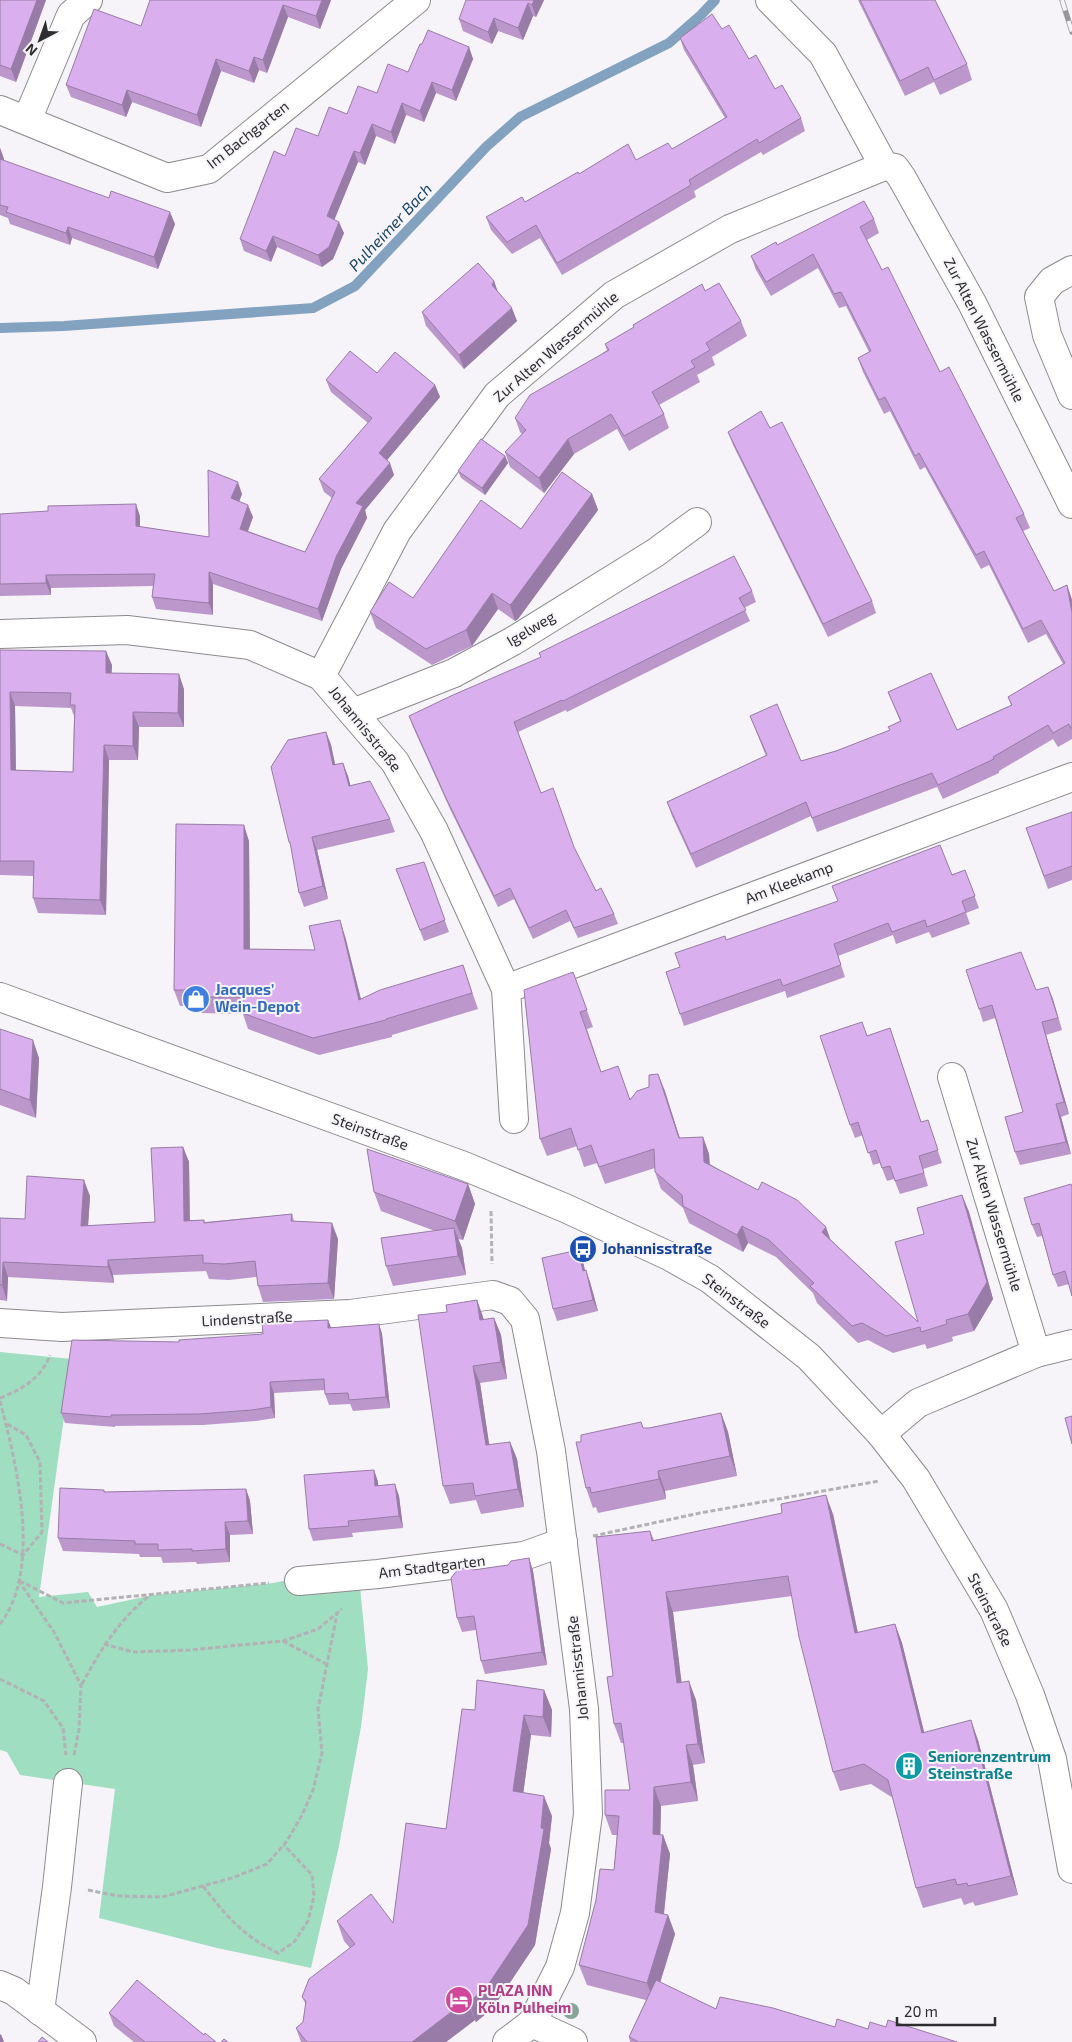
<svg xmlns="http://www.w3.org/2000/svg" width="1072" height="2042" font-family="'Exo 2',sans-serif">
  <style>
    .green { fill: #9fdec0 }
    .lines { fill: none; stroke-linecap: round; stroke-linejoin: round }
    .stream { stroke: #82a2c0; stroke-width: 10 }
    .minor-casing { stroke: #8c8a8d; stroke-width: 30 }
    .major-casing { stroke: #8c8a8d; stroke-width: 30 }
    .path { stroke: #b3b1b5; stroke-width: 3; stroke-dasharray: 5 2.5; stroke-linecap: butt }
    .minor { stroke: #fff; stroke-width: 28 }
    .major { stroke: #fff; stroke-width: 28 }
    .rail-casing { stroke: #99979a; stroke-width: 5.5 }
    .rail { stroke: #f6f4f8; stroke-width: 4; stroke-dasharray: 11; stroke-linecap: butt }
    .tree { fill: #85a599 }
    .wall { fill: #bb97cc; fill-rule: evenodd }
    .shaded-wall { fill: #987ba6 }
    .building { fill: #d9b0ed; stroke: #987ba6; fill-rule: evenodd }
    .labels { text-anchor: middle; stroke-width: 4; stroke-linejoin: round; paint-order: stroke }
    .street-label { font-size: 15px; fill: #2d2c2e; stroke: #f6f4f8 }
    .shop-label { font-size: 15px; font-weight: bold; fill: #366cbe; stroke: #f6f4f8; text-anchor: start }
    .transit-label { font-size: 15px; font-weight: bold; fill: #164399; stroke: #f6f4f8; text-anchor: start }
    .culture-label { font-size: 15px; font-weight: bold; fill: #0d838f; stroke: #f6f4f8; text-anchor: start }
    .hotel-label { font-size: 15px; font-weight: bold; fill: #b23c85; stroke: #f6f4f8; text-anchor: start }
    .water-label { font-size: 16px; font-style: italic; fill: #184466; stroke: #f6f4f8 }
  </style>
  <rect width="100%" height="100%" fill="#f6f4f8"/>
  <polygon class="green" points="0,1352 72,1359 39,1597 88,1592 97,1607 153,1595 273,1583 358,1566 368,1669 361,1727 339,1846 311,1968 217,1948 99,1918 115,1789 20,1775 7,1752 0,1750"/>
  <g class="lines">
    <polyline class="stream" points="0,328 64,326 313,308 355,286 486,147 520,117 669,43 701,15 715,0"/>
    <g class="minor-casing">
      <g id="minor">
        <polyline points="770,0 823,54 884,166"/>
        <polyline points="0,110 167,178 209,169 416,0"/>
        <polyline points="27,120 71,15 88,0"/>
        <polyline points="1072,270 1052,281 1039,297 1047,335 1072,395"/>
        <polyline points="0,634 127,630 250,645 321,676 395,762 434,831 506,989 514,1119"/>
        <polyline points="321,676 397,531 497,395 614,295 730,229 884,166 895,168 902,178 972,303 1072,504"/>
        <polyline points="353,713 454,673 513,641 655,553 697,522"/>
        <polyline points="506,989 1072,777"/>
        <polyline points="952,1077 1036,1353"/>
        <polyline points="0,1323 62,1327 350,1314 493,1295 510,1301 525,1319 551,1451 584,1709 588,1814 575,1913 560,1967 532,2023 507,2042"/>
        <polyline points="881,1434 918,1403 1036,1353 1072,1344"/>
        <polyline points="299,1581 378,1574 524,1556 563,1542"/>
        <polyline points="0,1985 14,1991 82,2042"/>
        <polyline points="40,2011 57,1887 68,1783"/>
        <polyline points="532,2023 573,2042"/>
      </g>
    </g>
    <g class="major-casing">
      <polyline id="major" points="0,997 464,1166 565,1208 669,1256 710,1279 809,1357 881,1434 916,1479 994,1610 1030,1695 1052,1759 1072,1869"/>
    </g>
    <g class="path">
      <polyline points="491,1211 492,1264"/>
      <path d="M 0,1398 C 22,1389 41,1379 50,1355"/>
      <path d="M 0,1401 C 16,1462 43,1569 0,1624"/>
      <polyline points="593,1536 700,1513 879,1481"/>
      <polyline points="0,1544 23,1555 42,1532 40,1462 26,1435 7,1424"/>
      <polyline points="283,1641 326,1664"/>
      <polyline points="104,1644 133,1652 189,1650 283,1641 318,1629 342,1609"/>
      <polyline points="0,1679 44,1701 63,1728 66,1755"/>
      <path d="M 82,1684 C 101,1649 119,1620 150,1595"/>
      <polyline points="74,1755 79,1729 81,1685 54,1632 18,1580 63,1603 269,1583"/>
      <path d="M 203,1886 C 226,1916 243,1936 278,1953 L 294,1942 L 308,1921 L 314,1896 L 312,1875 L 284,1845"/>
      <polyline points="88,1890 117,1896 162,1897 232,1878 267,1864 287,1841 302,1815 313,1790 322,1753 318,1709 337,1614"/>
    </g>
    <use href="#minor" class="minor"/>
    <use href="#major" class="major"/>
    <g class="rail-casing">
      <polyline id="rail" points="1062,0 1072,32"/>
    </g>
    <use href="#rail" class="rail"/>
  </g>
  <circle class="tree" cx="571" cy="2011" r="8"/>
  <g class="wall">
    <polygon points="0,0 46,0 16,82 0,76"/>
    <polygon points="150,0 331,0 320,29 288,17 267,73 259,70 254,83 221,71 201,127 132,102 126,117 71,97 66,85 141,26"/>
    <polygon points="544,0 536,17 533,16 523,40 498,31 492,44 463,31 459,19"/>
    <polygon points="858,0 935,0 967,64 972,80 940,95 934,82 905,96"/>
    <polygon points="722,29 749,59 801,118 805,131 763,155 761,152 694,191 696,197 562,275 540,238 512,254 491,230 486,217 525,202 579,174 636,160 672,149 725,118 684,50 680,38"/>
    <polygon points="422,44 469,47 473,59 456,101 436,93 424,122 406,115 395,144 376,136 365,165 358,162 334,220 344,233 333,259 322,267 277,247 271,262 244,251 240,239 285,156 318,136 347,114 408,72"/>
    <polygon points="0,148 4,159 4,161 175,224 158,269 72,238 70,245 10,224 8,218 0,215"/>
    <polygon points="874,219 879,233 867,240 882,270 940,372 1024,514 1030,528 1023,531 1054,591 1067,585 1072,600 1072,739 1058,747 1053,739 999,771 999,773 943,799 937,787 817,832 811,816 696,868 672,816 667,802 766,756 750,716 801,761 836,751 890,730 888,727 900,721 888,692 957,730 1011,705 1008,697 1063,664 1046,634 1028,643 989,565 981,569 925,467 920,470 890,411 884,414 863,372 858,358 869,352 846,306 839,308 818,268 771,296 756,270 751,256 777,245"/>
    <polygon points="494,281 497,291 517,321 464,369 426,326 422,312"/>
    <polygon points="705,291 741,321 747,336 712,357 715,365 697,375 700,382 659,405 664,414 669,428 629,451 617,429 574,454 544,493 510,467 505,452 522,434 520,432 515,418 607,350 605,344"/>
    <polygon points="377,373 435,385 440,397 387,460 394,475 365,510 367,518 341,569 322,621 213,584 213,615 156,609 152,597 153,586 51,588 51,595 0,596 0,514 140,516 140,527 209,537 242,494 239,501 253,517 248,531 305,552 332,498 324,492 319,479 368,423 331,392 326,380"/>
    <polygon points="728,432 872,601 876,613 828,637 733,445"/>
    <polygon points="505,456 508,463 485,495 461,478 458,471"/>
    <polygon points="592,494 598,510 518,619 515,621 498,609 472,646 432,665 376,628 370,612 413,598 521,529"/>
    <polygon points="752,591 756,602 744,608 750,621 567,712 566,710 518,732 541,793 574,848 596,891 614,914 618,924 578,938 570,921 533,939 514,899 498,907 450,809 413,727 409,716 541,658 539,653"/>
    <path d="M 0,650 L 112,665 L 111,674 L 184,689 L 184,727 L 139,727 L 138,760 L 109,760 L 106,915 L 38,913 L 33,898 L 34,876 L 0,875 ZM 15,706 L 71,708 L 74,716 L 73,772 L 16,770 Z"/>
    <polygon points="326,732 331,745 335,764 348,776 350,786 390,819 395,832 317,850 328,899 304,907 299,893 292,850 289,842"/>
    <polygon points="1072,812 1072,880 1048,889 1026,828"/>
    <polygon points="249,841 250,949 315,950 345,936 361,999 463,965 478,1009 392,1035 392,1037 319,1055 248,1029 243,1014 201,1013 198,1006 180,1006 174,990"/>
    <polygon points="424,862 449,932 424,941 396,869"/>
    <polygon points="965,870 979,908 966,913 970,924 932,938 929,932 896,944 893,935 838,956 845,977 787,998 785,991 684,1026 680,1014 680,967"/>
    <polygon points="573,972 593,1027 587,1029 601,1072 630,1099 649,1087 658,1074 680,1138 703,1137 709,1154 710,1164 831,1240 918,1322 924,1234 962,1195 969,1212 993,1299 974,1331 952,1337 953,1341 927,1349 925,1344 893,1353 868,1340 858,1343 817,1303 813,1293 776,1257 748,1243 743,1252 689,1223 683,1208 661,1189 655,1172 655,1168 605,1184 597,1163 584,1167 577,1146 547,1156 540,1139"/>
    <polygon points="1048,987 1062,1030 1046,1035 1069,1114 1061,1117 1071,1154 1020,1165 1015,1152 1023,1112 995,1018 983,1022 979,1009"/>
    <polygon points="890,1028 921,1122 932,1133 942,1163 923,1169 928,1186 900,1194 894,1179 887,1181 880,1163 873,1165 863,1135 855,1138 850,1125 867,1036"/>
    <polygon points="0,1029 39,1058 36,1118 0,1105"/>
    <polygon points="183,1147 189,1162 190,1220 204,1220 205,1222 292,1214 294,1221 338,1239 334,1299 263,1302 258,1286 257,1277 229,1280 209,1279 206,1271 113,1275 114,1283 8,1277 7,1301 0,1300 0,1218 25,1219 90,1196 88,1226 155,1222"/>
    <polygon points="468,1184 475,1204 463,1240 458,1239 462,1248 466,1275 393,1286 386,1266 435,1231 381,1211 374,1192"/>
    <polygon points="1071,1184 1069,1284 1058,1287 1053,1275 1042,1236 1037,1237 1032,1225"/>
    <polygon points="583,1261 585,1270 590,1282 598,1311 557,1321 553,1309"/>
    <polygon points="477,1300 484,1320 494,1318 501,1335 507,1379 480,1383 489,1445 510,1442 517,1459 524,1507 481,1514 476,1500 450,1504 443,1486 447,1312"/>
    <polygon points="328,1320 331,1328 379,1324 382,1334 390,1408 353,1411 350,1404 329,1405 325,1394 325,1390 274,1393 275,1418 256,1421 203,1425 115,1426 115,1427 65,1423 61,1413 179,1342 263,1334"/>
    <polygon points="721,1413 728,1432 737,1476 665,1491 666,1499 598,1513 596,1507 593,1508 586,1488 581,1442 643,1428 649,1428"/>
    <polygon points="374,1470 378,1482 378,1486 399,1496 403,1528 352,1533 353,1537 313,1541 309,1529"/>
    <polygon points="246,1489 250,1501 253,1534 230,1535 230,1562 197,1564 196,1562 163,1563 161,1557 140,1557 139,1554 63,1551 58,1538 105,1492"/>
    <polygon points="833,1514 858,1633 895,1624 902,1643 924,1732 978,1740 1018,1895 975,1906 973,1902 964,1905 961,1898 923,1908 916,1888 893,1798 871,1784 840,1791 833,1772 792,1596 673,1612 681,1682 696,1700 705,1763 693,1765 698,1801 661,1806 660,1835 663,1835 670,1854 664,1914 668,1915 675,1934 660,1983 716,2009 835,2027 868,2029 886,2027 957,2042 630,2042 629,2037 646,2000 587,1985 579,1965 614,1870 617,1835 612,1835 605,1815 630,1790 624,1743 621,1743 614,1724 613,1676 650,1531 654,1540"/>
    <polygon points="529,1558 533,1571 547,1665 485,1674 481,1661 476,1630 462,1632 457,1618 473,1570 508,1565"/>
    <polygon points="544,1690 552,1710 551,1737 531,1735 523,1793 552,1816 549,1843 551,1849 535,1945 493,2008 476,2022 475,2020 446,2042 301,2042 296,2028 303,2022 306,2005 302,1997 350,1948 344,1941 337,1921 393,1923 446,1829 475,1710"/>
    <polygon points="109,2013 204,2035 216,2042 134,2042 114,2026"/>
  </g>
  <g class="shaded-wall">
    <polygon points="37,0 46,0 16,82 11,69"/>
    <polygon points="322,0 331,0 320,29 316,16"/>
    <polygon points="534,0 544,0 536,17 532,5"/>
    <polygon points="528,3 533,16 523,40 518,28"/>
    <polygon points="283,5 288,17 267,73 263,60"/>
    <polygon points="494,18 498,31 492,44 488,32"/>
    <polygon points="469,47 473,59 456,101 452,90"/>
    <polygon points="254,57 259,70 254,83 249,71"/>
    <polygon points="216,59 221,71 201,127 197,115"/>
    <polygon points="432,82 436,93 424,122 420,111"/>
    <polygon points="127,90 132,102 126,117 122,105"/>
    <polygon points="402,103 406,115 395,144 391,132"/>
    <polygon points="372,124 376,136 365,165 360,153"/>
    <polygon points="0,148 4,159 0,170"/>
    <polygon points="354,151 358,162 331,228 327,216"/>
    <polygon points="170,212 175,224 158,269 154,257"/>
    <polygon points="339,222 344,233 333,259 322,267 318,255"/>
    <polygon points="68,227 72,238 70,245 66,233"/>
    <polygon points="273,236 277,247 271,262 266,251"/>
    <polygon points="494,281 499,295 492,285"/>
    <polygon points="512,308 517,321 464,369 459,355"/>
    <polygon points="435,385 440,397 383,465 379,453"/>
    <polygon points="568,439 574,454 544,493 539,478"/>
    <polygon points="505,456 508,463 485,495 482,488"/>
    <polygon points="390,463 394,475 365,510 367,518 341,569 322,621 318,609 336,557 356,503"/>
    <polygon points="238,482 242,494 236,510 231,498"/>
    <polygon points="592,494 598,510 518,619 515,621 510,605"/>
    <polygon points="136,504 140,516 140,538 136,526"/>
    <polygon points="248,505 253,517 244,541 240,529"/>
    <polygon points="209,572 213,584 213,615 209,603"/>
    <polygon points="46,575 51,588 51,595 46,583"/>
    <polygon points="1067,585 1072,600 1072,613"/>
    <polygon points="492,593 498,609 472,646 466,630"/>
    <polygon points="106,651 112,665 111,688 106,673"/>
    <polygon points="179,674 184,689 184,727 178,713"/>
    <polygon points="10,692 15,706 16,785 11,770"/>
    <polygon points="133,712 139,727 138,760 133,746"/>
    <polygon points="326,732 331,745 338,778 333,765"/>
    <polygon points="104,745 109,760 106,915 100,900"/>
    <polygon points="343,763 348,776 354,799 349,786"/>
    <polygon points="244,825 249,841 250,965 244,949"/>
    <polygon points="312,837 317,850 328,899 323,886"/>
    <polygon points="340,920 345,936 365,1016 359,1000"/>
    <polygon points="1048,987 1053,999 1062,1030 1058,1018"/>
    <polygon points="1042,1022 1046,1035 1069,1114 1064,1102"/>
    <polygon points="33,1040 39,1058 36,1118 30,1100"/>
    <polygon points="658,1074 665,1091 685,1155 679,1138"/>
    <polygon points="1056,1104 1061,1117 1071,1154 1066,1142"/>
    <polygon points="703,1137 709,1154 710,1179 704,1162"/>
    <polygon points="183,1147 189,1162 190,1237 184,1221"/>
    <polygon points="84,1180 90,1196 87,1242 81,1226"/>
    <polygon points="468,1184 475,1204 463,1240 455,1221"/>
    <polygon points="962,1195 969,1212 993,1299 974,1331 968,1314"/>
    <polygon points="332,1223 338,1239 334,1299 328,1283"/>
    <polygon points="742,1226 748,1243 743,1252 737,1235"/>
    <polygon points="826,1227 832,1244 822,1232"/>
    <polygon points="454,1228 462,1248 466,1275 458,1256"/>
    <polygon points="578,1250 583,1261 587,1282 583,1271"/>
    <polygon points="108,1260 113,1275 114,1283 108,1267"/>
    <polygon points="3,1262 8,1277 7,1301 2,1285"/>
    <polygon points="586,1270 590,1282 598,1311 593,1300"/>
    <polygon points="477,1300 483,1317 487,1338 480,1320"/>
    <polygon points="494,1318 501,1335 507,1379 501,1362"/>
    <polygon points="328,1320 332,1330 328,1328"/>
    <polygon points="379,1324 382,1334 390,1408 386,1397"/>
    <polygon points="473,1366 480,1383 492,1463 486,1445"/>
    <polygon points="270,1382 274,1393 275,1418 271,1407"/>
    <polygon points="721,1413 728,1432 737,1476 730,1456"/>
    <polygon points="510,1442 517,1459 524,1507 518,1489"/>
    <polygon points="374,1470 378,1482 379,1498 375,1486"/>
    <polygon points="658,1471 665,1491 666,1499 659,1479"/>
    <polygon points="395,1484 399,1496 403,1528 399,1516"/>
    <polygon points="246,1489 250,1501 253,1534 248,1521"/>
    <polygon points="826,1495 833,1514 862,1653 855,1633"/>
    <polygon points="225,1522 230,1535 230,1562 226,1549"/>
    <polygon points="529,1558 533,1571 547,1665 542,1652"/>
    <polygon points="666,1592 673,1612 684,1702 677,1683"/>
    <polygon points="895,1624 902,1643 929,1752 922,1733"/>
    <polygon points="689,1681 696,1700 705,1763 698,1744"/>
    <polygon points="544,1690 552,1710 551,1737 543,1717"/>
    <polygon points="524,1715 531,1735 521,1811 513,1791"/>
    <polygon points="971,1720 978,1740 1018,1895 1011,1876"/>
    <polygon points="686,1745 693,1765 698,1801 691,1782"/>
    <polygon points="654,1787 661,1806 660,1853 653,1834"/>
    <polygon points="544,1796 552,1816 549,1843 551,1849 535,1945 493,2008 476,2022 469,2002 541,1828"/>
    <polygon points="663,1835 670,1854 662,1931 655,1912"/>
    <polygon points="668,1915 675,1934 654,2002 647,1983"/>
    <polygon points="467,2000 475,2020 446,2042 412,2042"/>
    <polygon points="1,2034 4,2042 0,2042 0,2035"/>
  </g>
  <g class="building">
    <polygon points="0,0 37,0 11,69 0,65"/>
    <polygon points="150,0 322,0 316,16 283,5 263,60 254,57 249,71 216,59 197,115 127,90 122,105 66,85 94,9 141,26"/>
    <polygon points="466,0 534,0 532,5 528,3 518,28 494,18 488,32 459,19"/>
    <polygon points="860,0 935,0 967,64 934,80 928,67 900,81"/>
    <polygon points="712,14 722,29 729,25 749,59 756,55 775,89 782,85 801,118 759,143 757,139 689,180 691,185 557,263 536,225 507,242 486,217 522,197 525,202 578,172 579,174 628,144 636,160 668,143 672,149 727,117 680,38"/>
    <polygon points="428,30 469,47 452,90 432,82 420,111 402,103 391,132 372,124 360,153 354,151 327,216 339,222 329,247 318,255 273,236 266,251 240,239 274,151 285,156 296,128 318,136 329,107 347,114 358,86 377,93 388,64 408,72 420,44 422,44"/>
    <polygon points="0,159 109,198 111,191 170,212 154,257 68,227 66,233 6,212 8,207 0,205"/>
    <polygon points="864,201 874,219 860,227 882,270 888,267 940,372 949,367 1024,514 1016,518 1054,591 1067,585 1072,613 1072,728 1071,728 1069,724 1053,733 1048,725 993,757 994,759 938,785 932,773 812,818 806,802 691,854 667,802 767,755 750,716 777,704 801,761 836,751 890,730 888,727 901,721 888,692 931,673 957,730 1012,705 1008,697 1065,663 1041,620 1023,629 984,551 976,555 919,453 915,456 885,397 879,400 858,358 871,351 841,292 834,294 813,254 766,282 751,256 776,242 777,245"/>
    <polygon points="478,263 494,281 492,285 512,308 459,355 422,312"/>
    <polygon points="719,283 741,321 706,343 710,350 691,361 695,367 652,392 664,414 624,436 611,414 568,439 539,478 505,452 526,430 515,418 530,395 609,350 605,344 634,327 633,325 702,284 705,291"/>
    <polygon points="350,351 377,373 395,352 435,385 379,453 390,463 356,503 363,506 336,557 318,609 209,572 209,603 152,597 155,574 46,575 46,583 0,584 0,514 48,511 48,506 136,504 136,526 209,537 208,470 238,482 231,498 248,505 240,529 305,552 335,492 319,479 372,418 326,380"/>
    <polygon points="761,411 770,428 782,422 872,601 823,624 728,432"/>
    <polygon points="481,439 505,456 482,488 458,471"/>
    <polygon points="562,472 592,494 512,603 510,605 492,593 466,630 426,649 370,612 389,582 413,598 481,500 521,529"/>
    <polygon points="734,556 752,591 739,598 746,610 563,701 562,700 514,722 541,793 553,788 574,847 596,891 601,888 614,914 574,928 566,910 529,928 510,888 494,896 446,798 409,716 453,695 541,657 539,653"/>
    <path d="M 0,650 L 106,651 L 106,673 L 179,674 L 178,713 L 133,712 L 133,746 L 104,745 L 100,900 L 33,898 L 34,861 L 0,861 ZM 10,692 L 71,693 L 70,705 L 75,705 L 73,772 L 11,770 Z"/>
    <polygon points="326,732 333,765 343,763 349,786 370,781 390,819 312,837 323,886 299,893 290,842 289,842 271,767 288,740"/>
    <polygon points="1072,812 1072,866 1044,876 1026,828"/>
    <polygon points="176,824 244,825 244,949 315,950 309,926 340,920 359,1000 380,990 463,965 472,993 386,1019 386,1020 313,1038 242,1013 243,997 195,997 195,990 174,990"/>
    <polygon points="940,845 952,875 965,870 975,896 962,901 966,912 927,927 925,920 892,932 888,923 834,944 841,965 783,986 780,979 680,1014 666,972 680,967 675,953 725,936 726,940 838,901 832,886"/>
    <polygon points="424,862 445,920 420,930 396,869"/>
    <polygon points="1021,952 1036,990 1048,987 1058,1018 1042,1022 1064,1102 1056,1104 1066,1142 1015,1152 1005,1117 1023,1112 992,1005 979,1009 966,970"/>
    <polygon points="573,972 587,1010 580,1012 601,1072 618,1066 630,1100 637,1091 649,1087 649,1075 658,1074 679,1138 703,1137 704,1162 758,1190 762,1182 797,1200 826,1227 822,1232 918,1322 895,1242 924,1234 917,1208 962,1195 987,1282 968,1314 946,1320 947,1324 921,1332 920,1327 886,1336 862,1323 852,1326 810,1286 814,1283 769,1240 742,1226 737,1235 683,1206 682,1195 655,1172 654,1149 599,1167 591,1145 578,1150 571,1128 540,1139 524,990"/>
    <polygon points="862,1022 867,1036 890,1028 921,1122 928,1120 938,1150 919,1156 924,1173 895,1181 890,1166 882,1168 876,1150 868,1153 858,1122 850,1125 820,1036"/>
    <polygon points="0,1029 33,1040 30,1100 0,1089"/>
    <polygon points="183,1147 184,1221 204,1220 204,1223 292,1214 291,1221 332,1223 328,1283 258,1286 255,1261 224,1264 203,1263 203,1255 108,1260 108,1267 3,1262 2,1285 0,1285 0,1218 25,1219 27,1176 84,1180 81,1226 155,1222 151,1148"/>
    <polygon points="367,1149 468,1184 455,1221 374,1192"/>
    <polygon points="1071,1184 1072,1187 1072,1296 1065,1271 1053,1275 1039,1223 1032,1225 1024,1198"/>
    <polygon points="454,1228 458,1256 386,1266 381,1238"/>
    <polygon points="578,1250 583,1271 586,1270 593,1300 553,1309 542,1258"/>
    <polygon points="477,1300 480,1320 494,1318 501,1362 473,1366 486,1445 510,1442 518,1489 475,1496 473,1483 443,1486 418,1315 447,1312 446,1305"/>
    <polygon points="328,1320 328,1328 379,1324 386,1397 349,1400 348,1393 325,1394 324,1379 270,1382 271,1407 252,1410 199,1414 111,1415 111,1417 61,1413 72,1340 179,1342 179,1340 263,1334 262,1323"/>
    <polygon points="721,1413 730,1456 658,1471 659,1479 591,1493 590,1487 586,1488 576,1442 581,1442 581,1435 641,1422 643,1428 649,1428"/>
    <polygon points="1072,1416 1072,1444 1065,1418"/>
    <polygon points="374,1470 375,1486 395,1484 399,1516 348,1521 349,1526 309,1529 304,1475"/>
    <polygon points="60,1488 104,1490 104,1492 246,1489 248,1521 225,1522 226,1549 192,1551 192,1549 158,1550 158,1544 135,1544 135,1541 58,1538"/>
    <polygon points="826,1495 855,1633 895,1624 922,1733 971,1720 1011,1876 968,1886 967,1883 957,1885 955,1879 916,1888 888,1780 864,1764 833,1772 799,1637 788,1576 666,1592 677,1683 689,1681 698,1744 686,1745 691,1782 654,1787 653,1834 663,1835 655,1912 668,1915 647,1983 579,1965 596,1900 600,1869 614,1870 619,1816 605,1815 605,1790 630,1790 621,1723 614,1724 607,1677 613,1676 596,1537 650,1531 652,1541 782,1513 781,1504"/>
    <polygon points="529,1558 542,1652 481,1661 474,1616 457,1618 451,1578 458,1569 469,1567 473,1570 508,1565 511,1561"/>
    <polygon points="477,1680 544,1690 543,1717 524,1715 513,1791 544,1796 541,1828 544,1829 528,1925 486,1988 469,2002 467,2000 412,2042 307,2042 296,2028 303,2022 306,2001 302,1997 309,1979 355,1944 337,1921 371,1894 393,1923 406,1823 446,1829 462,1709 475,1710"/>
    <polygon points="137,1980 204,2035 205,2033 216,2042 145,2042 109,2013"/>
    <polygon points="656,1980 716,2009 720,1997 773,2008 835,2027 837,2019 868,2029 870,2022 886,2027 888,2020 957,2042 639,2042 629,2037"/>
    <polygon points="42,2037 48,2042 38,2042"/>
    <polygon points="224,2039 228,2042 221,2042"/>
  </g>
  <defs>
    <g id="shop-disc" transform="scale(1.4375)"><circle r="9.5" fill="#3f7fe0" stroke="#f6f4f8"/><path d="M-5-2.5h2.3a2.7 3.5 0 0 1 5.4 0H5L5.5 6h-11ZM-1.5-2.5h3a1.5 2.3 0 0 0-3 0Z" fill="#fff"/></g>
    <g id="bus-disc" transform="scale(1.4375)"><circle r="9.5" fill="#1a4fb4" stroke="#f6f4f8"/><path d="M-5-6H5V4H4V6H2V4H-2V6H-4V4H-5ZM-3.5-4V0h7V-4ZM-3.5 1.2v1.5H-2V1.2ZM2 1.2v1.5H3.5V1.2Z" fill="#fff"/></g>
    <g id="building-disc" transform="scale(1.4375)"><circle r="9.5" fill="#0f9aa8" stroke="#f6f4f8"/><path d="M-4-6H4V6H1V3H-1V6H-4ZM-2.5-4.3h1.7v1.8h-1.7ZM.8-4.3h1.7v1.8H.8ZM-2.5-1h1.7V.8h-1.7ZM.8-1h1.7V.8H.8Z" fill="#fff"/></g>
    <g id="hotel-disc" transform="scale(1.4375)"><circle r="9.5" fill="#d1479c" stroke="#f6f4f8"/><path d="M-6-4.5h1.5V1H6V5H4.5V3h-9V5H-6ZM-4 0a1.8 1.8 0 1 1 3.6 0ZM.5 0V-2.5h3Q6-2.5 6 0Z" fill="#fff"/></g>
  </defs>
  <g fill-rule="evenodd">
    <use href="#shop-disc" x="196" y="999"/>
    <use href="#bus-disc" x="583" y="1249"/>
    <use href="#building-disc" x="909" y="1766"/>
    <use href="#hotel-disc" x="459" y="2000"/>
  </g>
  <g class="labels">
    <g class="street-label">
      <text transform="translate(248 135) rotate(-38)" y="5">Im Bachgarten</text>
      <text transform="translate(984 330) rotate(63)" y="5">Zur Alten Wassermühle</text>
      <text transform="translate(556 347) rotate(-41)" y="5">Zur Alten Wassermühle</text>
      <text transform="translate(531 629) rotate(-31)" y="5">Igelweg</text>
      <text transform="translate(365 729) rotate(51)" y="5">Johannisstraße</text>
      <text transform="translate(789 883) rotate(-21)" y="5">Am Kleekamp</text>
      <text transform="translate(370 1132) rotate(20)" y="5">Steinstraße</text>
      <text transform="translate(994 1215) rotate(73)" y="5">Zur Alten Wassermühle</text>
      <text transform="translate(736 1301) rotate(37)" y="5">Steinstraße</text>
      <text transform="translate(247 1319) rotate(-3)" y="5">Lindenstraße</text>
      <text transform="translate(432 1567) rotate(-7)" y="5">Am Stadtgarten</text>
      <text transform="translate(990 1610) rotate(63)" y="5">Steinstraße</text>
      <text transform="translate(578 1668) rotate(-96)" y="5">Johannisstraße</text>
    </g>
    <g class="shop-label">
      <text x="215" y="995">Jacques’<tspan x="215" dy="17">Wein-Depot</tspan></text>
    </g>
    <g class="transit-label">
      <text x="602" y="1254">Johannisstraße</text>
    </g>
    <g class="culture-label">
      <text x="928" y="1762">Seniorenzentrum<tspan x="928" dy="17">Steinstraße</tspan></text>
    </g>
    <g class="hotel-label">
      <text x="478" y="1996">PLAZA INN<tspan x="478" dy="17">Köln Pulheim</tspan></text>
    </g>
    <g class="water-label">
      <text transform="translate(390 227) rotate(-47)" y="6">Pulheimer Bach</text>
    </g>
  </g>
  <g transform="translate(40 40) rotate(221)" stroke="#f6f4f8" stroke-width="4" paint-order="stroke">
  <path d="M0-4L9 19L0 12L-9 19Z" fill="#2d2c2e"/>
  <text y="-8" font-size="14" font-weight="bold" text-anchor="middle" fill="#2d2c2e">N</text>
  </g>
  <path d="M897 2017v8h98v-8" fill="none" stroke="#2d2c2e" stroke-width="2.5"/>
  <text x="904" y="2017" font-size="15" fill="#2d2c2e" stroke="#f6f4f8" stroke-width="4" paint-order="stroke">20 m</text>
</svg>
